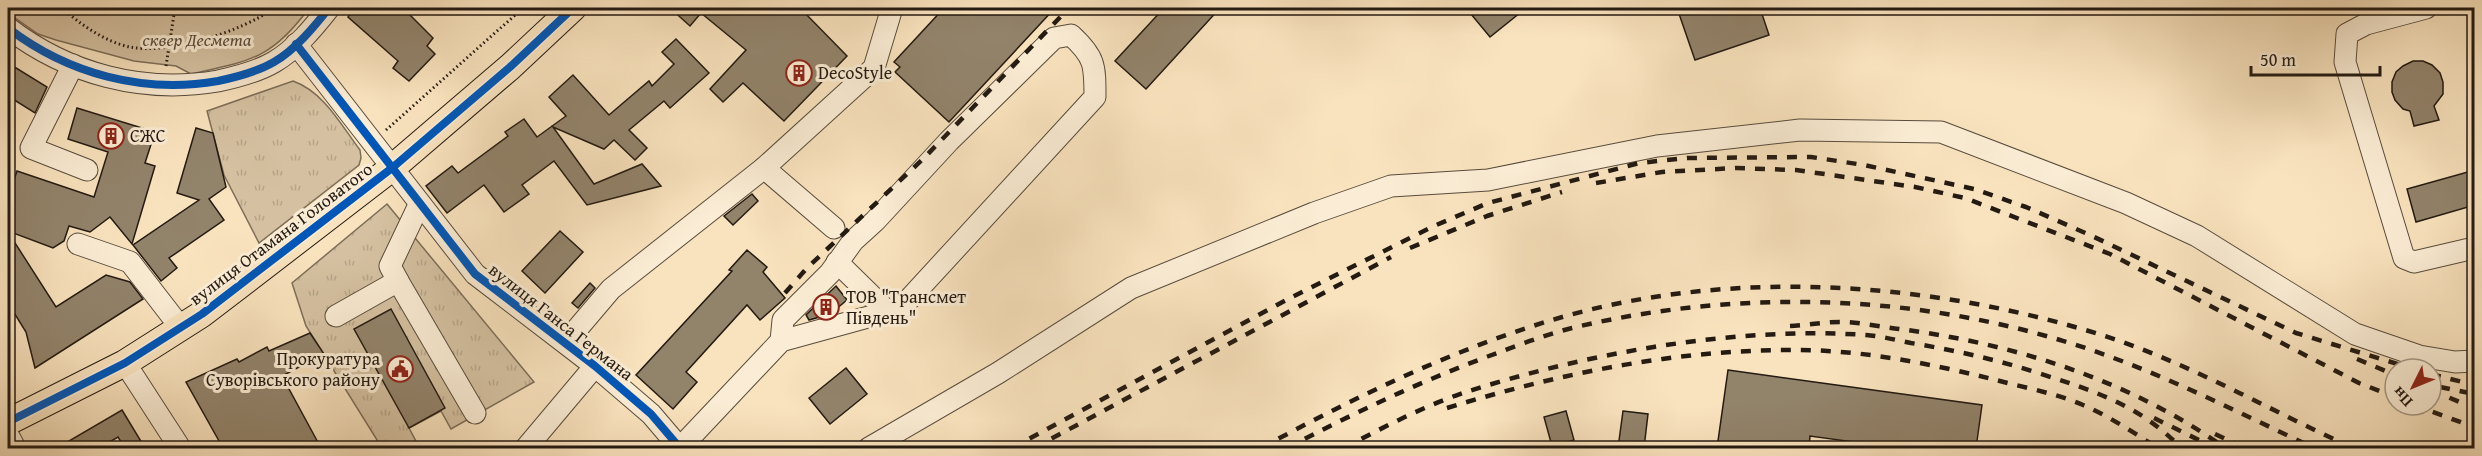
<svg xmlns="http://www.w3.org/2000/svg" width="2482" height="456" font-family="'Gentium Book Plus',serif">
  <style>
    .grass { fill: url(#grass-tufts); stroke: #7c6e5a; stroke-width: 1.5 }
    .green { fill: #d5c1a1; stroke: #7c6e5a; stroke-width: 1.5 }
    .building { fill: #92836b; stroke: #231a12; stroke-width: 1.5 }
    .lines { fill: none; stroke-linecap: round; stroke-linejoin: round }
    .minor-casing { stroke: #584c3d; stroke-width: 23 }
    .major-casing { stroke: #231a12; stroke-width: 28 }
    .path { stroke: #231a12; stroke-width: 3; stroke-dasharray: 1.5 3; stroke-linecap: butt }
    .minor { stroke: #fbedd5; stroke-width: 21 }
    .major { stroke: #f9e3be; stroke-width: 26 }
    .rail { stroke: #231a12; stroke-width: 4.5; stroke-dasharray: 10 10; stroke-linecap: butt }
    .cycleway-casing { stroke: #fbedd5; stroke-width: 11 }
    .cycleway { stroke: #0057b8; stroke-width: 8 }
    .labels { text-anchor: middle; stroke-width: 6; stroke-linejoin: round; paint-order: stroke }
    .park-label { font-size: 18px; font-style: italic; fill: #584c3d; stroke: #fbedd5 }
    .poi-label { font-size: 18px; fill: #231a12; stroke: #fbedd5; text-anchor: start }
    .street-label { font-size: 18px; fill: #231a12; stroke: #fbedd5 }
  </style>
  <defs>
    <pattern id="grass-tufts" width="24" height="20" patternUnits="userSpaceOnUse" patternTransform="scale(1.5)"><rect width="24" height="20" fill="#d5c1a1"/><path d="M3 7l-1-3M5 7V3M7 7l1-3M15 17l-1-3M17 17v-4M19 17l1-3" fill="none" stroke="#b7a58a"/></pattern>
  </defs>
  <rect width="100%" height="100%" fill="#f9e3be"/>
  <filter id="stains"><feTurbulence type="fractalNoise" baseFrequency=".00333" numOctaves="4"/><feColorMatrix values="0 0 0 0 .2 0 0 0 0 .09 0 0 0 0 .02 0 0 0 .5 -.17"/></filter>
  <radialGradient id="worn" r=".72"><stop offset=".6" stop-color="#630" stop-opacity="0"/><stop offset="1" stop-color="#630" stop-opacity=".3"/></radialGradient>
  <g class="grass">
    <path d="M 293,81 C 324,92 341,125 360,150 L 361,158 L 359,165 L 259,243 L 224,175 L 207,111 Z"/>
    <polygon points="387,204 534,382 451,429 441,411 409,428 418,445 411,448 382,448 306,326 292,283"/>
  </g>
  <path class="green" d="M 8,8 L 309,8 C 272,59 250,61 191,74 L 176,66 L 134,61 L 56,40 L 38,34 L 8,13 Z"/>
  <g class="building">
    <polygon points="354,8 403,8 433,38 427,46 435,54 409,81 393,68 398,61 348,17"/>
    <polygon points="670,8 800,8 847,56 784,121 743,83 723,102 710,89 746,50 701,13 690,26"/>
    <polygon points="944,8 1055,8 949,122 895,72 900,67 894,62"/>
    <polygon points="1164,8 1220,8 1146,89 1115,61"/>
    <polygon points="1466,8 1526,8 1490,37"/>
    <polygon points="1677,8 1760,8 1769,35 1695,60"/>
    <polygon points="676,39 709,73 670,108 664,101 629,130 647,148 635,160 614,140 604,149 553,127 594,184 642,164 661,186 587,205 554,161 522,185 529,194 504,212 484,185 447,213 426,186 452,166 458,173 508,136 505,132 524,119 537,137 566,116 549,97 573,75 609,115 649,81 652,86 674,64 662,52"/>
    <polygon points="2413,61 2423,61 2432,65 2440,73 2443,82 2443,94 2434,106 2439,120 2414,126 2410,111 2403,109 2395,100 2392,92 2392,82 2396,72 2403,66"/>
    <polygon points="8,63 47,87 35,113 8,96"/>
    <polygon points="77,108 155,132 145,163 155,166 132,244 110,217 90,232 69,226 64,241 53,248 8,231 8,184 12,186 17,171 94,197 108,152 68,139"/>
    <polygon points="196,128 213,133 226,187 209,199 224,220 169,258 177,268 161,281 133,245 199,200 177,193"/>
    <polygon points="2475,170 2475,205 2416,222 2407,189"/>
    <polygon points="752,194 758,201 733,225 724,216"/>
    <polygon points="560,231 583,252 545,293 522,271"/>
    <polygon points="8,232 56,307 106,275 130,282 143,299 35,368 26,332 8,303"/>
    <polygon points="747,250 767,267 763,272 785,298 760,320 747,305 686,372 697,382 673,409 636,375 732,271 729,270"/>
    <polygon points="590,283 595,288 578,308 572,303"/>
    <polygon points="836,286 847,300 830,314 809,320 806,315"/>
    <polygon points="391,309 445,408 409,428 354,329"/>
    <polygon points="310,333 324,354 282,376 321,448 223,448 186,382 237,359 239,362 267,347 269,351"/>
    <polygon points="846,368 867,394 830,424 809,398"/>
    <polygon points="1728,370 1982,405 1976,448 1898,448 1810,436 1809,448 1717,448"/>
    <polygon points="122,410 145,448 125,448 118,437 99,448 57,448"/>
    <polygon points="1566,411 1574,440 1552,446 1544,417"/>
    <polygon points="1623,411 1648,414 1644,448 1618,448"/>
  </g>
  <g class="lines">
    <g class="minor-casing">
      <g id="minor">
        <polyline points="2426,8 2366,24 2347,34 2345,62 2404,258 2414,262 2474,248"/>
        <path d="M 8,28 C 68,74 143,94 218,81 C 237,77 257,72 274,62 C 295,50 314,27 329,8"/>
        <polyline points="296,44 475,274 595,366 651,414 680,448"/>
        <polyline points="73,65 31,148 87,170"/>
        <polyline points="764,168 834,228"/>
        <polyline points="78,244 130,262 181,328"/>
        <polyline points="837,262 887,311"/>
        <polyline points="398,281 475,413"/>
        <polyline points="336,316 398,281 390,266 419,205"/>
        <polyline points="566,342 611,289 764,168 874,68 892,8"/>
        <polyline points="125,363 180,448"/>
        <polyline points="8,435 15,448"/>
        <polyline points="526,448 595,366"/>
        <path d="M 680,448 L 781,341 L 901,308 L 1095,97 C 1095,65 1095,57 1071,35 L 1054,38 L 949,141 L 875,221 L 853,241 L 830,273 L 783,320 L 781,341"/>
        <polyline points="869,448 998,373 1131,288 1314,213 1391,186 1488,180 1657,146 1800,130 1941,132 2126,203 2197,236 2355,334 2419,356 2455,362 2474,361"/>
      </g>
    </g>
    <g class="major-casing">
      <polyline id="major" points="8,422 125,363 202,314 392,168 510,67 573,8"/>
    </g>
    <g class="path">
      <path d="M 62,8 C 80,24 105,42 130,47 C 169,55 243,31 274,8"/>
      <polyline points="297,8 302,14"/>
      <polyline points="166,66 175,8"/>
      <polyline points="386,130 523,8"/>
    </g>
    <use href="#minor" class="minor"/>
    <use href="#major" class="major"/>
    <g class="rail">
      <polyline points="1596,183 1662,172 1736,168 1796,170 1915,187 1965,198 2110,254 2359,383 2395,397"/>
      <polyline points="1410,248 1487,216 1562,192"/>
      <polyline points="785,293 806,269 924,158 1069,8"/>
      <path d="M 1790,326 C 1807,325 1824,322 1840,322 C 1860,322 1880,327 1899,329 C 2012,343 2132,381 2225,448"/>
      <polyline points="2357,359 2395,375"/>
      <polyline points="2431,374 2474,385"/>
      <polyline points="2440,387 2474,394"/>
      <polyline points="2431,390 2474,408"/>
      <polyline points="2414,405 2474,427"/>
      <path d="M 1447,408 C 1558,374 1673,350 1790,350 C 1856,349 1928,363 1992,379 C 2022,387 2055,393 2083,405 C 2109,416 2134,433 2158,448"/>
      <polyline points="2154,418 2205,443"/>
      <polyline points="2215,434 2245,448"/>
      <polyline points="1012,448 1292,297 1434,226 1488,203 1639,163 1687,158 1811,157 1864,165 1974,189 2026,207 2090,235 2296,333 2414,369"/>
      <polyline points="1034,448 1391,257"/>
      <path d="M 1261,448 C 1354,398 1449,351 1552,320 C 1728,267 1931,281 2105,336 C 2191,364 2271,411 2353,448"/>
      <path d="M 1287,448 C 1354,413 1419,382 1489,356 C 1516,346 1544,335 1572,328 C 1730,290 1904,293 2060,340 C 2148,366 2231,409 2314,448"/>
      <path d="M 1344,448 C 1382,428 1422,407 1463,393 C 1587,353 1736,326 1866,335 C 1881,336 1896,340 1911,343 C 1953,350 1994,359 2035,372 C 2091,390 2139,404 2181,448"/>
    </g>
    <g class="cycleway-casing">
      <g id="cycleway">
        <path d="M 8,28 C 68,74 143,94 218,81 C 237,77 257,72 274,62 C 295,50 314,27 329,8"/>
        <polyline points="296,44 475,274 595,366 651,414 680,448"/>
        <polyline points="8,422 125,363 202,314 392,168 510,67 573,8"/>
      </g>
    </g>
    <use href="#cycleway" class="cycleway"/>
  </g>
  <defs>
    <g id="building-ring" transform="scale(1.35)"><circle r="9.5" fill="#fbedd5" stroke="#8f2418" stroke-width="1.5"/><path d="M-4-6H4V6H1V3H-1V6H-4ZM-2.5-4.3h1.7v1.8h-1.7ZM.8-4.3h1.7v1.8H.8ZM-2.5-1h1.7V.8h-1.7ZM.8-1h1.7V.8H.8Z" fill="#8f2418"/></g>
    <g id="civic-ring" transform="scale(1.35)"><circle r="9.5" fill="#fbedd5" stroke="#8f2418" stroke-width="1.5"/><path d="M-.6-6.5H3V-4.5H.6V-3L4-1V1h2V6H-6V1h2V-1L-.6-3ZM-1.2 2.5V6h2.4V2.5Z" fill="#8f2418"/></g>
  </defs>
  <g fill-rule="evenodd">
    <use href="#building-ring" x="799" y="73"/>
    <use href="#building-ring" x="111" y="136"/>
    <use href="#building-ring" x="826" y="307"/>
    <use href="#civic-ring" x="400" y="369"/>
  </g>
  <g class="labels">
    <g class="park-label">
      <text x="197" y="46">сквер Десмета</text>
    </g>
    <g class="poi-label">
      <text x="818" y="79">DecoStyle</text>
      <text x="130" y="142">СЖС</text>
      <text x="846" y="303">ТОВ "Трансмет<tspan x="846" dy="21">Південь"</tspan></text>
      <text x="380" y="365" text-anchor="end">Прокуратура<tspan x="380" dy="21">Суворівського району</tspan></text>
    </g>
    <g class="street-label">
      <text transform="translate(281 234) rotate(-37)" y="6">вулиця Отамана Головатого</text>
      <text transform="translate(561 322) rotate(38)" y="6">вулиця Ганса Германа</text>
    </g>
  </g>
  <rect width="2482" height="456" fill="none" stroke="#f9e3be" stroke-width="30"/>
  <rect x="9" y="9" width="2464" height="438" fill="none" stroke="#231a12" stroke-width="3"/>
  <rect x="15" y="15" width="2452" height="426" fill="none" stroke="#231a12" stroke-width="1.5"/>
  <g transform="translate(2413 387) rotate(227)"><circle r="28" fill="#fbedd5" stroke="#a59987" stroke-width="1.5"/>
  <path d="M0-4.5L10 22L0 15L-10 22Z" fill="#8f2418"/>
  <text y="-9" font-size="16" font-weight="bold" text-anchor="middle" fill="#231a12">Пн</text>
  </g>
  <path d="M2251 66v9h129v-9" fill="none" stroke="#231a12" stroke-width="3"/>
  <text x="2260" y="66" font-size="18" fill="#231a12" stroke="#fbedd5" stroke-width="4.5" paint-order="stroke">50 m</text>
  <rect width="100%" height="100%" filter="url(#stains)"/>
  <rect width="100%" height="100%" fill="url(#worn)"/>
</svg>
